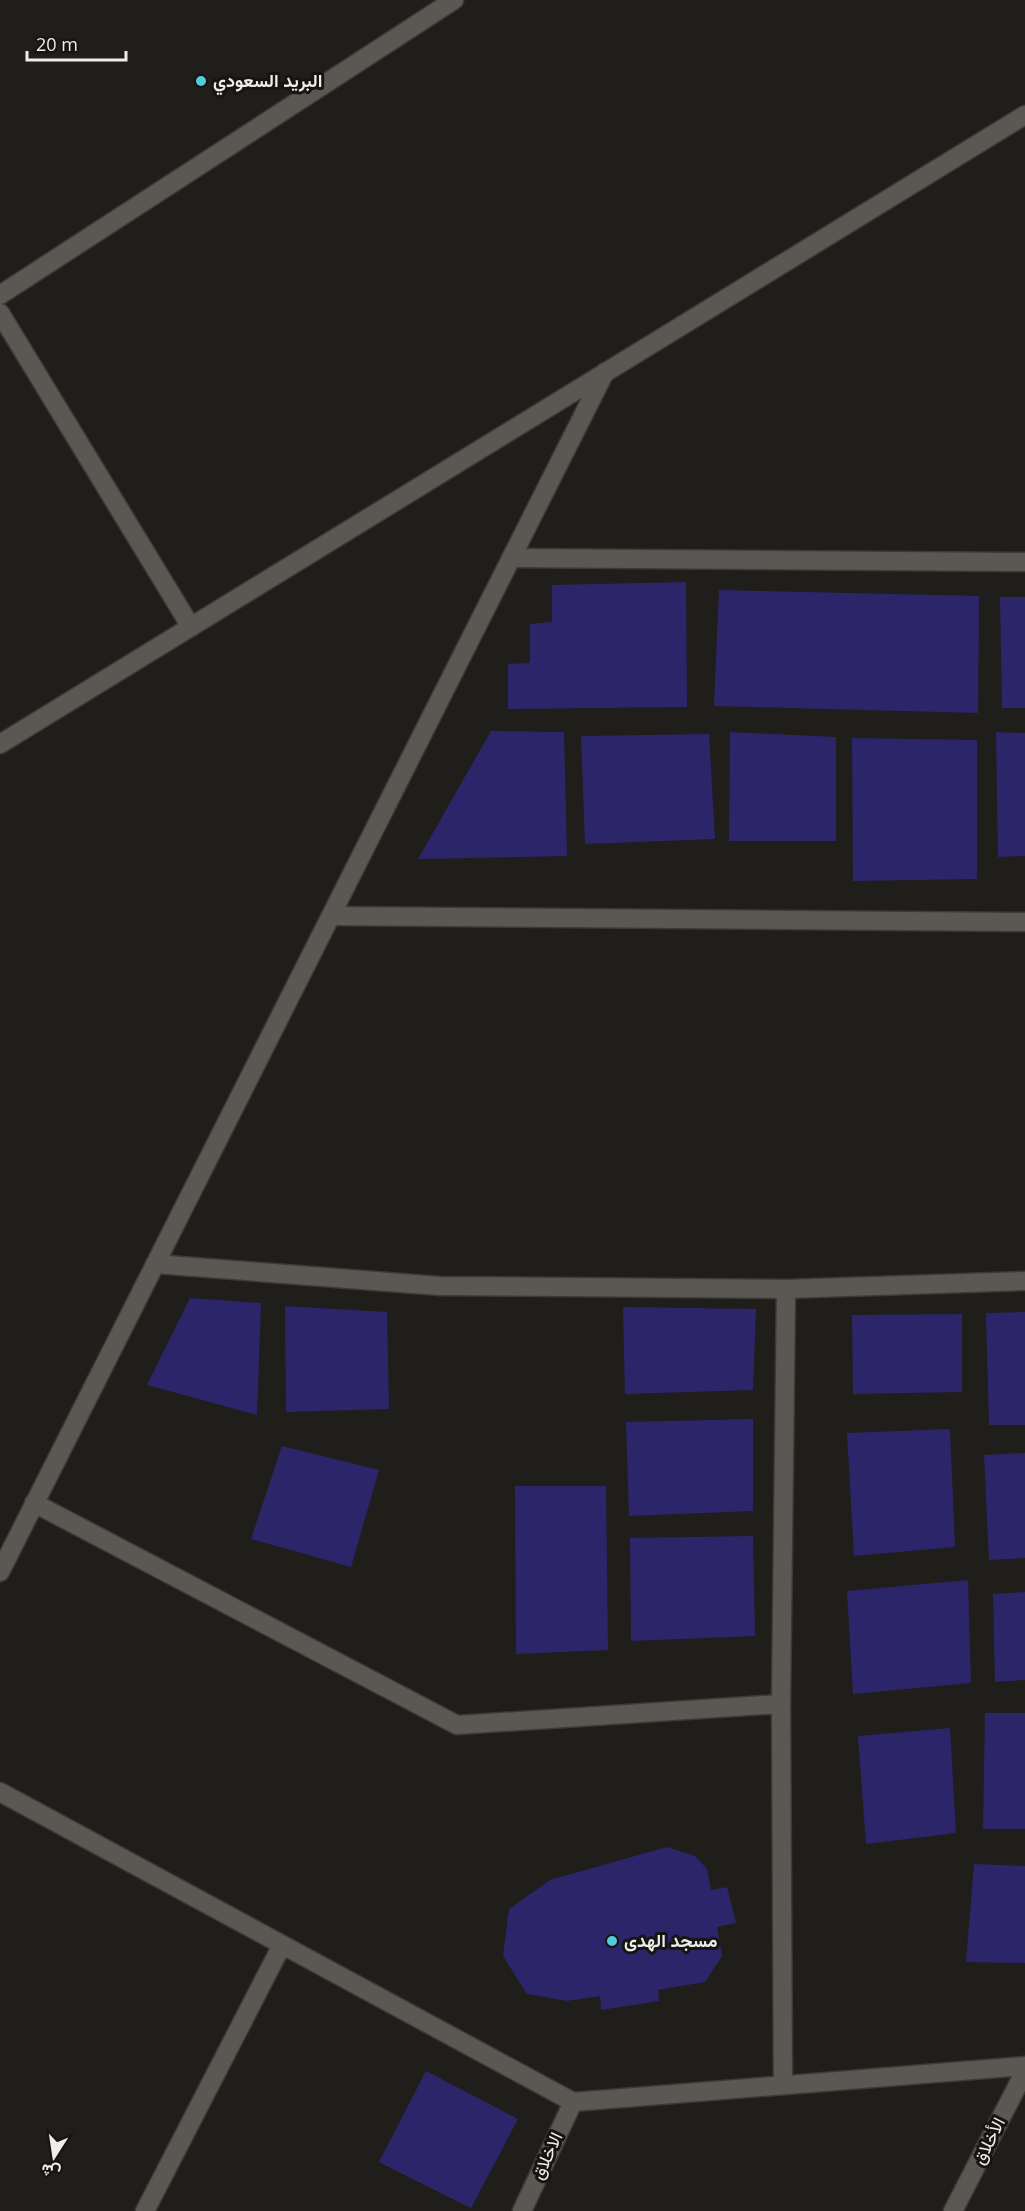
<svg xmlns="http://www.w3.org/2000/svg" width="1025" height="2211" font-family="'Open Sans',Vazirmatn,sans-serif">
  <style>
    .building { fill: #2c2569 }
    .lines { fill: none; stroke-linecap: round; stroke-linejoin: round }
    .service-casing { stroke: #3c3a37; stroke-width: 21 }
    .minor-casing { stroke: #3c3a37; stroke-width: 21 }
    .service { stroke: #5a5853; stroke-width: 18 }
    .minor { stroke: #5a5853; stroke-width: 18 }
    .poi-dot { fill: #53cbdb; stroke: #171511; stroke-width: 2 }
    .labels { text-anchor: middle; stroke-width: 6; stroke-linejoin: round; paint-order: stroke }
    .poi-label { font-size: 18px; font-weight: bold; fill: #eeedea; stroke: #171511; text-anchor: start }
    .street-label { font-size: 18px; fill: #eeedea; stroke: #171511 }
  </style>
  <rect width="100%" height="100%" fill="#201e1a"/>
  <g class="building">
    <polygon points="686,582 687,707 508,709 508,664 530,663 530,624 552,622 552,585"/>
    <polygon points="719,590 979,596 978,713 714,706"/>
    <polygon points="1000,597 1025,597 1025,708 1002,708"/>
    <polygon points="491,731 564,732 567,856 418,859"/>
    <polygon points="730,732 836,737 836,841 729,841"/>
    <polygon points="996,732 1025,733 1025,856 998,857"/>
    <polygon points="709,734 715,839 585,844 581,736"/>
    <polygon points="852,738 977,740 977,879 853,881"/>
    <polygon points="190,1298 261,1303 257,1415 147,1385"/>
    <polygon points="285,1306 387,1312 389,1409 286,1412"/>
    <polygon points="623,1307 756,1309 753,1390 625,1394"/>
    <polygon points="1025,1312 1025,1425 989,1425 986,1313"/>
    <polygon points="962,1314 962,1392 853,1394 852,1315"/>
    <polygon points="753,1419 753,1511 629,1516 626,1422"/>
    <polygon points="950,1429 955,1547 854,1556 847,1433"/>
    <polygon points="282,1446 379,1470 351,1567 251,1539"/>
    <polygon points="1025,1453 1025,1558 989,1560 984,1455"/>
    <polygon points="515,1486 606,1486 608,1650 516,1654"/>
    <polygon points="753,1536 755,1636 631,1641 630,1538"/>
    <polygon points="968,1580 971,1683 853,1694 847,1591"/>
    <polygon points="1025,1592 1025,1680 995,1682 993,1594"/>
    <polygon points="985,1713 1025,1713 1025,1829 983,1829"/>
    <polygon points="950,1728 956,1833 866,1844 858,1736"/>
    <polygon points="667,1847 695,1856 707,1869 711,1890 727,1887 736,1923 717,1927 722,1956 705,1982 658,1990 659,2001 601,2010 600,1996 567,2001 527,1994 503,1956 509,1909 550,1880"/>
    <polygon points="974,1864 1025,1866 1025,1963 966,1962"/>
    <polygon points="426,2071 518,2119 471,2208 379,2162"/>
  </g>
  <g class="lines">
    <g class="service-casing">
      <g id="service">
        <polyline points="0,295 454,0"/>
        <polyline points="0,313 191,627"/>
      </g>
    </g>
    <g class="minor-casing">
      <g id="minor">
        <polyline points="511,558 1025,562"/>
        <polyline points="0,744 1025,115"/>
        <polyline points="331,916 1025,922"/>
        <polyline points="155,1264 440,1286 786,1289 1025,1281"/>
        <polyline points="34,1503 457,1725 781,1704"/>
        <polyline points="0,1572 605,372"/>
        <polyline points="0,1792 573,2102 1025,2066"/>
        <polyline points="783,2085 781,1704 786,1289"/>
        <polyline points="145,2211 282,1945"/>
        <polyline points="522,2211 573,2102"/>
        <polyline points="953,2211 1025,2071"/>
      </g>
    </g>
    <use href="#service" class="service"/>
    <use href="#minor" class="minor"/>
  </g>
  <g class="poi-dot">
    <circle cx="201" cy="81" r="6"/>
    <circle cx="612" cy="1941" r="6"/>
  </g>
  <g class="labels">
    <g class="poi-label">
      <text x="213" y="87">البريد السعودي</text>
      <text x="624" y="1947">مسجد الهدى</text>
    </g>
    <g class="street-label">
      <text transform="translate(989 2141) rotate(-63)" y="6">الأخلاق</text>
      <text transform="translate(547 2156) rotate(-65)" y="6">الاخلاق</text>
    </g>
  </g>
  <g transform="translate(54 2157) rotate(192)" stroke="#171511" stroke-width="4.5" paint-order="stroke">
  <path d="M0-4.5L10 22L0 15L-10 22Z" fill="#eeedea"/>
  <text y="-9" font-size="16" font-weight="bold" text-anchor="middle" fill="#eeedea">ش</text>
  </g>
  <path d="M27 51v9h99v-9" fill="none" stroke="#eeedea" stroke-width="3"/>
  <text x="36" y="51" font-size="18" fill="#eeedea" stroke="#171511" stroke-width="4.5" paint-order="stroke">20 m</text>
</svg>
